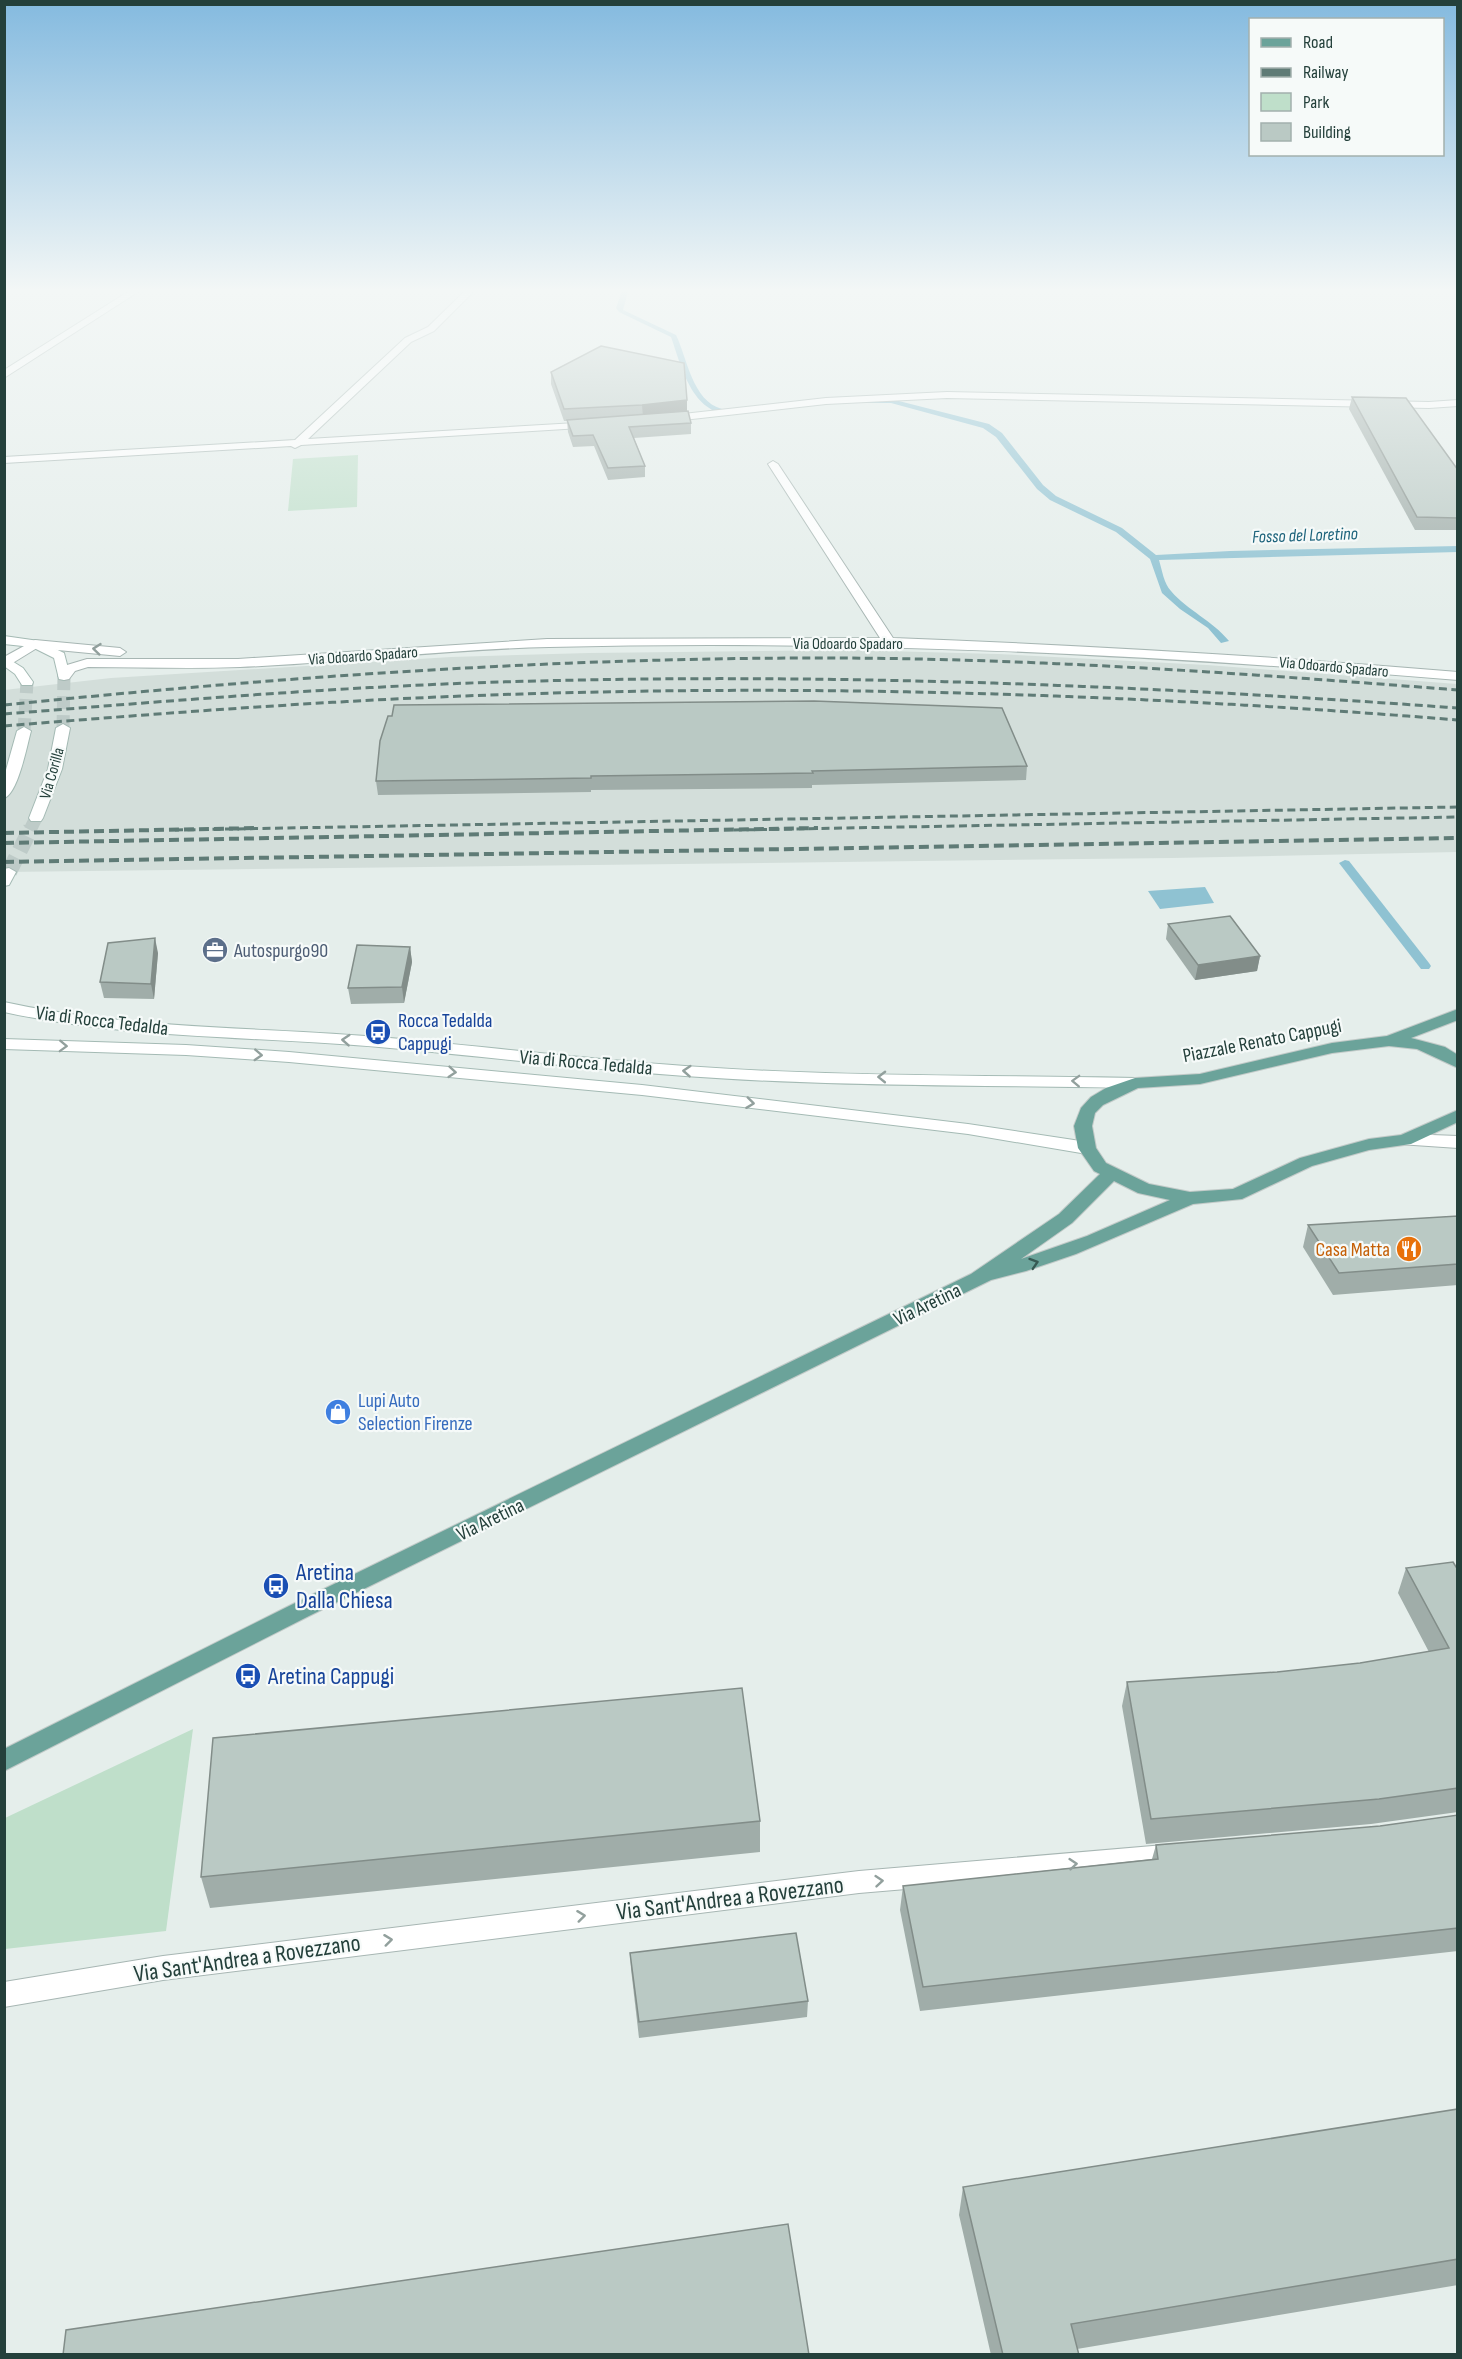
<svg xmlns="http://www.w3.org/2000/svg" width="1462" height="2359" font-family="'Sofia Sans Condensed',sans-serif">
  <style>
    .built { fill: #d3deda }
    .green { fill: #bfdfca }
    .water { fill: #8fc2d2 }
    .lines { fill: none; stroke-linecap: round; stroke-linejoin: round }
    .stream { fill: #8fc2d2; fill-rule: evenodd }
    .secondary-tunnel-far1 { stroke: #becbc8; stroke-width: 13; stroke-dasharray: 13 6; stroke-linecap: butt }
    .secondary-tunnel { stroke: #becbc8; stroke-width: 16; stroke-dasharray: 16 8; stroke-linecap: butt }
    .street-casing { stroke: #a7b6b3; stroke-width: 2 }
    .secondary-casing { stroke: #a4bab4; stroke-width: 2 }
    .primary-casing { stroke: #c2cac8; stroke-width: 2 }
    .street { fill: #fff; fill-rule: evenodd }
    .secondary { fill: #fff; fill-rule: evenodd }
    .primary { fill: #6ba39a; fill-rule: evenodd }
    .rail-far1 { stroke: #5f7b76; stroke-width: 3; stroke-dasharray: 8 4.5; stroke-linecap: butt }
    .rail { stroke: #5f7b76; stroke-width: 4; stroke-dasharray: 10 5; stroke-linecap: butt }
    .wall { fill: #a0ada9 }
    .shaded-wall { fill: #828d89 }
    .building { fill: #bac9c4; stroke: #828d89; stroke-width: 1.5 }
    .oneway { stroke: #92a09d }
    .oneway2 { stroke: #365953 }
    .labels { text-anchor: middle; stroke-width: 4.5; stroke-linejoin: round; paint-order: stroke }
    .far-street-label { font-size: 16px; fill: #24403b; stroke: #f6faf9 }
    .far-water-label { font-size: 18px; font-style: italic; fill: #1e647c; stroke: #f6faf9 }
    .service-label { font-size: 20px; fill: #4e5e75; stroke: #f6faf9; text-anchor: start }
    .street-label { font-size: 20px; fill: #24403b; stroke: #f6faf9 }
    .transit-label { font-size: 20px; fill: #164399; stroke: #f6faf9; text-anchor: start }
    .food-label { font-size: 20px; fill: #c56008; stroke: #f6faf9; text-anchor: end }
    .shop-label { font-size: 20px; fill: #366cbe; stroke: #f6faf9; text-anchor: start }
    .near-transit-label { font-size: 24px; fill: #164399; stroke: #f6faf9; text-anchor: start }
    .near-street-label { font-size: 24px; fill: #24403b; stroke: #f6faf9 }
  </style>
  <rect width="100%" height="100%" fill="#e5eeeb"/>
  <polygon class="built" points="847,650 998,654 1207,665 1457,684 1457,852 1172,858 5,872 4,690 111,678 451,657 589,653"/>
  <g class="green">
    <polygon points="358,455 357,507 288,511 293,459"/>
    <polygon points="193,1729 166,1931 5,1949 5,1818"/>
  </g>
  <polygon class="water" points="1205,887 1214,903 1160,909 1148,891"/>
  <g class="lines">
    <g class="stream">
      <path d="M 623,288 L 629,288 L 623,310 L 676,335 C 687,357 692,401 722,409 C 726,410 731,410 736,410 L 736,414 C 693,418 682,368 671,337 L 619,312 L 616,308 Z"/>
      <path d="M 863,399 L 891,399 L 989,424 L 1002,433 L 1043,485 L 1056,496 L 1122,528 L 1156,555 L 1230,551 L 1458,546 L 1458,552 L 1159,560 C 1162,570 1164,584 1171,591 C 1188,611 1212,620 1229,641 L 1221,643 L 1208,628 L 1180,609 L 1162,593 L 1150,559 L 1116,532 L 1050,500 L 1037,489 L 996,437 L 983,428 L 891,403 L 860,403 L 859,401 Z"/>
      <polygon points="1345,860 1349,861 1429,963 1431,966 1429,969 1421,969 1339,863"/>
    </g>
    <g class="secondary-tunnel-far1">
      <polyline points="63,728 64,676"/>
      <polyline points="24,731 27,682"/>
      <polyline points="30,830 36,818"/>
    </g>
    <polyline class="secondary-tunnel" points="9,872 31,828"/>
    <g class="street-casing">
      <g id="street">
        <polygon points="134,288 144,288 4,378 4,370"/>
        <polygon points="468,288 477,288 434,331 411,342 308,439 593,422 598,425 597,427 301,445 295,448 291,446 4,463 4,457 295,440 405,338 428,327"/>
        <polygon points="947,392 1429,402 1458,400 1458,406 1429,408 947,398 826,404 665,422 660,419 665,416 826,398"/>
        <path d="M 773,461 L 778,464 L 893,638 C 1082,645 1269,656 1458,672 L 1458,680 C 1155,655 853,639 549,647 C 446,649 343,663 240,667 C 189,669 138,667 88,667 L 75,671 L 69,679 L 64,680 L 58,676 L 67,665 L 87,659 L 238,659 L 547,639 L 880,638 L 768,464 Z"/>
        <polygon points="35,640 120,648 126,652 120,656 37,648 11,664 4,664 4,657"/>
        <polygon points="1405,1134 1458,1136 1458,1148 1399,1144 1396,1140 1399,1136"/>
        <polygon points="1176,1844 1185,1847 1189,1855 1185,1863 1176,1866 859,1893 163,1980 4,2007 4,1982 163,1956 859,1871"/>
      </g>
    </g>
    <g class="secondary-casing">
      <g id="secondary">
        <polygon points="4,636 39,641 64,653 70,676 64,680 59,679 54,658 32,647 4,644"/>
        <polygon points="4,656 23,668 33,682 32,685 22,685 15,674 4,666"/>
        <polygon points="63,724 70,728 62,769 43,818 41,821 31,821 29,818 48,769 56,728"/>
        <path d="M 24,727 L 31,731 C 27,745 18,794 4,798 L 4,777 L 17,731 Z"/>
        <polygon points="9,868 16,872 9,885 4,886 4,869"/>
        <path d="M 4,1002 C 127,1029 254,1027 379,1037 C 481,1046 583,1059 685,1066 C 834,1077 985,1075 1135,1078 L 1141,1079 L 1143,1083 L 1141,1087 L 1135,1088 C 986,1085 834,1087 685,1076 C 583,1069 481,1056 379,1047 C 254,1036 127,1039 4,1012 Z"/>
        <polygon points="4,1039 186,1045 289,1052 642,1085 968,1124 1087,1142 1093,1144 1096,1148 1093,1152 1087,1154 968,1134 642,1095 289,1062 186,1055 4,1049"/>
      </g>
    </g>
    <g class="primary-casing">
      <path id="primary" d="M 1458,1009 L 1458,1020 L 1411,1038 L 1445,1047 L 1458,1055 L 1458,1068 L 1417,1049 L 1389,1046 L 1332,1053 L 1200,1084 L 1138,1088 L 1103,1105 L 1095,1113 L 1092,1126 L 1096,1148 L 1106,1163 L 1149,1184 L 1190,1192 L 1233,1189 L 1300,1158 L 1369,1139 L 1401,1135 L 1458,1110 L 1458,1122 L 1411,1144 L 1369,1150 L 1312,1166 L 1242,1199 L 1193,1204 L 1076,1254 L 1026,1271 L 991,1280 L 309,1616 L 4,1771 L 4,1749 L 293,1604 L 971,1274 L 1059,1214 L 1100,1174 L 1094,1171 L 1078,1148 L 1074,1126 L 1081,1108 L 1091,1097 L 1106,1088 L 1135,1078 L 1200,1074 L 1332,1043 L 1387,1036 ZM 1114,1181 L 1138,1193 L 1170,1200 L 1087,1236 L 1021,1259 L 1072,1223 Z"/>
    </g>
    <use href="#street" class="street"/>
    <use href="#secondary" class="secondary"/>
    <use href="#primary" class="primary"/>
    <g class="rail-far1">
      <path d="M 4,705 C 269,678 534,659 800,658 C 1020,657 1239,673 1458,690"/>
      <path d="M 4,714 C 181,700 359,685 537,681 C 844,673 1152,686 1458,708"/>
      <path d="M 4,726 C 177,712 349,699 522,694 C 835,684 1147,695 1458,720"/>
      <polyline points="175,830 1458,807"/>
      <polyline points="734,830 1458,817"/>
    </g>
    <g class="rail">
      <polyline points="4,833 259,828"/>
      <polyline points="4,843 818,828"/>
      <polyline points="4,862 1458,838"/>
    </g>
  </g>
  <g class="wall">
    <polygon points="551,372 687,411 691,423 691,434 634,438 645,466 645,477 608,480 594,446 573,447 568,432 567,421 564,421 551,384"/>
    <polygon points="1352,397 1458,470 1458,530 1415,530 1349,409"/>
    <polygon points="1027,766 1026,780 812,785 812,788 591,790 591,792 378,795 376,781"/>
    <polygon points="1168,924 1260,956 1257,971 1195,980 1166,939"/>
    <polygon points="410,947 412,962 404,1003 351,1004 348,988"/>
    <polygon points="158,953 154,999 104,998 100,982"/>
    <polygon points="1458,1216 1458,1285 1333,1295 1303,1247 1308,1225"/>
    <polygon points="1406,1568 1458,1570 1458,1812 1371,1824 1146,1844 1122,1706 1127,1682 1277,1672 1360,1663 1429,1652 1398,1593"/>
    <polygon points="1458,1815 1458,1951 920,2011 900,1910 903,1886 1152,1859 1156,1845 1380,1826"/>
    <polygon points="760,1821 760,1852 210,1908 201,1877"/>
    <polygon points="630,1953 808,2001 807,2017 639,2038 631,1969"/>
    <polygon points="1458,2109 1458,2285 1077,2349 1079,2355 991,2355 959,2215 963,2187"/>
  </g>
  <g class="shaded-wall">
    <polygon points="687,400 687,412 643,417 642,405"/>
    <polygon points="155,938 158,953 154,999 151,984"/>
    <polygon points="410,947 412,962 404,1003 402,987"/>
    <polygon points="1260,956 1257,971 1195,980 1198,965"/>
  </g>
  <g class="building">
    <polygon points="601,346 684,363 687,400 642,405 564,409 551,372"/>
    <polygon points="1352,397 1406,398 1458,470 1458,518 1417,517"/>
    <polygon points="688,411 691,423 629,427 645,466 608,468 593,435 573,436 567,420"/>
    <polygon points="814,701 1002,708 1027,766 812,771 813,773 591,776 591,778 376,781 380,741 388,716 392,716 394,705"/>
    <polygon points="1230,916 1260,956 1198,965 1168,924"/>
    <polygon points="155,938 151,984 100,982 108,943"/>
    <polygon points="357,945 410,947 402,987 348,988"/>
    <polygon points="1458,1216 1458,1264 1339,1273 1308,1225"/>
    <polygon points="1453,1562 1458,1570 1458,1788 1379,1799 1151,1819 1127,1682 1277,1672 1360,1663 1449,1648 1406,1568"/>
    <polygon points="742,1688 760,1821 201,1877 213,1738"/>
    <polygon points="1458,1815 1458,1928 923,1987 903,1886 1158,1859 1156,1845 1380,1826"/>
    <polygon points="796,1933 808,2001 639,2022 630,1953"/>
    <polygon points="1458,2109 1458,2259 1071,2324 1079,2355 1003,2355 963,2187"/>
    <polygon points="788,2224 809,2355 63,2355 66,2330"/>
  </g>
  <defs><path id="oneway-chevron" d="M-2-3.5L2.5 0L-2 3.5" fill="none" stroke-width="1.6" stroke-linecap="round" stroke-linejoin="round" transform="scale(1.5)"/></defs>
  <g class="oneway">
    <use href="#oneway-chevron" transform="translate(97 649) rotate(-174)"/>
    <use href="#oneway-chevron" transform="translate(346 1040) rotate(-176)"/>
    <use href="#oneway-chevron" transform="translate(63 1046) rotate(2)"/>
    <use href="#oneway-chevron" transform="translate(258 1055) rotate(3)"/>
    <use href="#oneway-chevron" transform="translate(687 1071) rotate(-176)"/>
    <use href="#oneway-chevron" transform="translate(452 1072) rotate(5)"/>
    <use href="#oneway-chevron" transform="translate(882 1077) rotate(-179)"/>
    <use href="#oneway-chevron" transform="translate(1076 1081) rotate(-178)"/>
    <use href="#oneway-chevron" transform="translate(750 1103) rotate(7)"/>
    <use href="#oneway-chevron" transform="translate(1073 1864) rotate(-5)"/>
    <use href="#oneway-chevron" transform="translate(879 1881) rotate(-5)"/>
    <use href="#oneway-chevron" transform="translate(581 1916) rotate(-7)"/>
    <use href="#oneway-chevron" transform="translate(388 1940) rotate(-7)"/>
  </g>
  <use class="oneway2" href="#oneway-chevron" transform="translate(1034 1263) rotate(-18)"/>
  <linearGradient id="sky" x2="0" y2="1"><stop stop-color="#84badf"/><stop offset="0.47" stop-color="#f3f7f6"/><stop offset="1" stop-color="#f3f7f6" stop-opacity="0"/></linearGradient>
  <rect width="1462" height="618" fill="url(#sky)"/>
  <defs>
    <g id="office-disc" transform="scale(1.35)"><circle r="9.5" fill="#5c6f8a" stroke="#f6faf9"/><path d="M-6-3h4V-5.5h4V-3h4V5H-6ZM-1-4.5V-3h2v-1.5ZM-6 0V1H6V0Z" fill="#fff"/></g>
    <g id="bus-disc" transform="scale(1.35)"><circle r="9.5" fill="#1a4fb4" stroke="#f6faf9"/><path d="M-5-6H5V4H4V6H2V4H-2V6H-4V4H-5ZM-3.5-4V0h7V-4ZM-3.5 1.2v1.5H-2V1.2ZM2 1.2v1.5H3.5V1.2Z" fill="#fff"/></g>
    <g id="restaurant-disc" transform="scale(1.35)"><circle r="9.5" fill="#e8710a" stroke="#f6faf9"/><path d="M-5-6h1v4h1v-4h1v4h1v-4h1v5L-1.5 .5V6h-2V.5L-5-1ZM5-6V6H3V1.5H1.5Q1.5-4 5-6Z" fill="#fff"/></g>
    <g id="shop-disc" transform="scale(1.35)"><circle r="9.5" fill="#3f7fe0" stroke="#f6faf9"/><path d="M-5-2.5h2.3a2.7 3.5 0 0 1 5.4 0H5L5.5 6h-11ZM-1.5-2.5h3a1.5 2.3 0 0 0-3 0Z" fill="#fff"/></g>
  </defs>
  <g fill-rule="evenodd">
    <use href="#office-disc" x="215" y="950"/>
    <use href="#bus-disc" x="378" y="1032"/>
    <use href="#restaurant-disc" x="1409" y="1249"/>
    <use href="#shop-disc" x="338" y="1412"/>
    <use href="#bus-disc" x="276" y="1586"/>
    <use href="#bus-disc" x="248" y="1676"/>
  </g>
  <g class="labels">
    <g class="far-street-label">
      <text x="848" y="649">Via Odoardo Spadaro</text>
      <text transform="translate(363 655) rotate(-4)" y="6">Via Odoardo Spadaro</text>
      <text transform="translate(1334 666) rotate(5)" y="6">Via Odoardo Spadaro</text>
      <text transform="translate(51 773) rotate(-74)" y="6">Via Corilla</text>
    </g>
    <g class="far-water-label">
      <text transform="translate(1305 535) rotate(-2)" y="6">Fosso del Loretino</text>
    </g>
    <g class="service-label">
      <text x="234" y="957">Autospurgo90</text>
    </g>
    <g class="street-label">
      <text transform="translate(102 1020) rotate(7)" y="7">Via di Rocca Tedalda</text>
      <text transform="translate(1262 1040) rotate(-11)" y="7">Piazzale Renato Cappugi</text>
      <text transform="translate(586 1062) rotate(5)" y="7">Via di Rocca Tedalda</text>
      <text transform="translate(927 1304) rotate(-26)" y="7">Via Aretina</text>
      <text transform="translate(490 1519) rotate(-26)" y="7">Via Aretina</text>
    </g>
    <g class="transit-label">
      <text x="398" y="1027">Rocca Tedalda<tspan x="398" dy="23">Cappugi</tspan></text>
    </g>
    <g class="food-label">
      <text x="1390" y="1256">Casa Matta</text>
    </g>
    <g class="shop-label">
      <text x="358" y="1407">Lupi Auto<tspan x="358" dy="23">Selection Firenze</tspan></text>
    </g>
    <g class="near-transit-label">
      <text x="296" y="1580">Aretina<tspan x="296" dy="28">Dalla Chiesa</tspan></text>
      <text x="268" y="1684">Aretina Cappugi</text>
    </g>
    <g class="near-street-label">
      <text transform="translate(730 1898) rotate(-7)" y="8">Via Sant'Andrea a Rovezzano</text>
      <text transform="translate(247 1958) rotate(-8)" y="8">Via Sant'Andrea a Rovezzano</text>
    </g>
  </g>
  <rect width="1462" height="2359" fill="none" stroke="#24403b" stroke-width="12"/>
  <rect x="1249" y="18" width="195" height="138" fill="#f6faf9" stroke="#a2b0ad" stroke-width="1.5"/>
  <rect x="1261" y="38" width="30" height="9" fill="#6ba39a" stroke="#a2b0ad" stroke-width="1.5"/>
  <text x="1303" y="48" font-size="18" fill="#24403b">Road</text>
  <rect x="1261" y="68" width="30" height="9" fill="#5f7b76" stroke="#a2b0ad" stroke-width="1.5"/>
  <text x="1303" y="78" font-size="18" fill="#24403b">Railway</text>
  <rect x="1261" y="93" width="30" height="18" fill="#bfdfca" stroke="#a2b0ad" stroke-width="1.5"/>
  <text x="1303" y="108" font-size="18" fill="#24403b">Park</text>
  <rect x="1261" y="123" width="30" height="18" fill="#bac9c4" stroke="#a2b0ad" stroke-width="1.5"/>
  <text x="1303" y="138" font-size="18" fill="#24403b">Building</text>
</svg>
